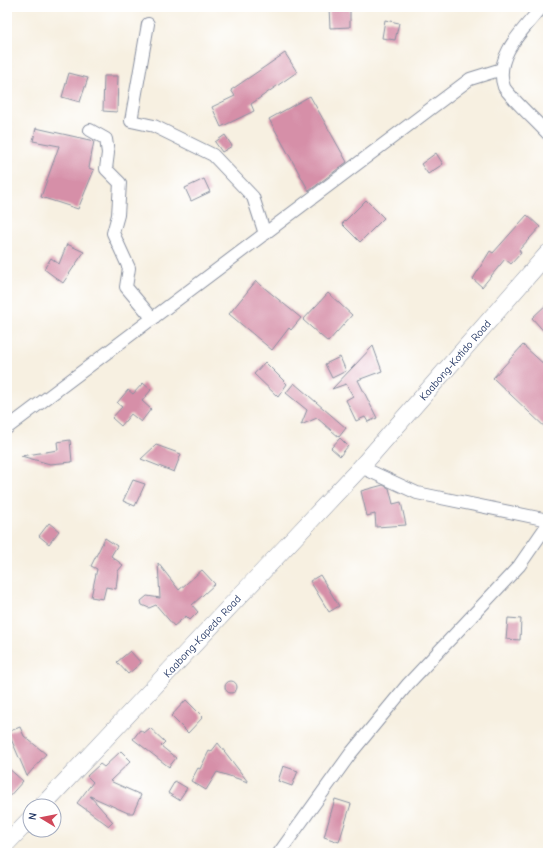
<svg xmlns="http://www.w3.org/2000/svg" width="555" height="860" font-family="'Comic Neue',sans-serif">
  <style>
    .building { fill: #d68fa8 }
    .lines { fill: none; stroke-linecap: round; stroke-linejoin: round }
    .street-casing { stroke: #8990a0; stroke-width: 14 }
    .secondary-casing { stroke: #8990a0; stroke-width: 18 }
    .street { stroke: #fff; stroke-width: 12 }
    .secondary { stroke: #fff; stroke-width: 17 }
    .labels { text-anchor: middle; stroke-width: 3; stroke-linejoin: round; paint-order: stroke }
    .street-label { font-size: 11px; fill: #1b2f5e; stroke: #fff }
  </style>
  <rect width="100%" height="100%" fill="#fff"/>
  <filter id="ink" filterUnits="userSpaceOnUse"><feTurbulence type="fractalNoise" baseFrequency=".025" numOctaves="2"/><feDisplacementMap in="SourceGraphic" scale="8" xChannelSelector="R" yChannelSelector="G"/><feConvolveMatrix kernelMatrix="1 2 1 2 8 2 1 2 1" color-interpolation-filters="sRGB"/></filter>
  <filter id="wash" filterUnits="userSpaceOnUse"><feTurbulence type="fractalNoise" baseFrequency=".012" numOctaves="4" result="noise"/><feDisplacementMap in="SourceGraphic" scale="16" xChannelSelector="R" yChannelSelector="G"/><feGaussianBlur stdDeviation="0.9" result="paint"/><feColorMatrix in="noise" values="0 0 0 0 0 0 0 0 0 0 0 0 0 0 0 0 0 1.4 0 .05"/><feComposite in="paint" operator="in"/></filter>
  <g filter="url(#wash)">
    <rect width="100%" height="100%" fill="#f7f0e1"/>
    <g id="blocks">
      <g class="building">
        <polygon points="329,7 350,7 350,27 330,28"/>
        <polygon points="385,20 399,23 395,40 382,38"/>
        <polygon points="285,53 297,72 251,104 254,111 221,127 212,107 235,96 231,90"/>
        <polygon points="69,73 88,78 80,102 62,97"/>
        <polygon points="104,76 118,76 117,112 103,111"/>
        <polygon points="310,96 347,162 309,191 269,119"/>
        <polygon points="36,128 94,141 89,168 94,170 78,209 41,197 59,146 33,141"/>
        <polygon points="225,135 232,146 222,152 215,142"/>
        <polygon points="436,153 443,164 428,174 421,164"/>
        <polygon points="204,179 210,192 191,201 185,188"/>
        <polygon points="366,200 384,218 360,242 342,224"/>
        <polygon points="527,215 540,227 519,250 521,253 511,264 505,259 482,287 473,279 490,251 493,253"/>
        <polygon points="67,244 84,252 63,283 44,269 51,258 59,264"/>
        <polygon points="256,281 301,318 291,330 289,328 272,350 229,314"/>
        <polygon points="328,293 352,315 328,342 303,320"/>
        <polygon points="548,303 548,336 532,318"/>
        <polygon points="523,345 548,368 548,430 493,378"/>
        <polygon points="373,346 382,371 358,380 377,418 368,422 365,417 356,421 346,400 353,396 346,384 332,389"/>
        <polygon points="340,357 346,371 332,378 325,364"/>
        <polygon points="265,362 287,384 278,397 254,374"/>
        <polygon points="143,383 151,390 142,401 151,409 141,422 131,414 121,426 112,418 122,407 117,403 128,390 133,394"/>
        <polygon points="294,383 346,428 339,437 317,418 301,425 307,410 286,393"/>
        <polygon points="340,438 348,446 340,456 331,448"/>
        <polygon points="70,440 72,462 50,464 21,456 58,450 57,442"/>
        <polygon points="156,445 181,454 174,472 141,459"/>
        <polygon points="133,480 145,484 135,506 123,501"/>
        <polygon points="383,485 389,488 393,504 401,502 406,525 376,527 375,514 367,516 361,491"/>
        <polygon points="49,523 59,531 49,544 39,536"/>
        <polygon points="105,538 117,546 111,556 123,565 118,571 116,589 106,587 103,599 91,597 97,569 91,566"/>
        <polygon points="158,563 179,590 202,570 215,584 192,605 198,612 190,620 186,616 174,626 156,605 149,608 142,605 141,601 147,596 160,598"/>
        <polygon points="320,575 339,606 329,612 310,581"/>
        <polygon points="508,618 521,619 520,640 506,639"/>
        <polygon points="130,651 141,663 128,674 117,662"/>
        <circle cx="231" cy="687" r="6"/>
        <polygon points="186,700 203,717 188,733 171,716"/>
        <polygon points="20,727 24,736 46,754 27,776 8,732"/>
        <polygon points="150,728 165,742 161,746 176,758 169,767 133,739 140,730 144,733"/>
        <polygon points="218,743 248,782 217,772 206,790 191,781 198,768 200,769 209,751 211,752"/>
        <polygon points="121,751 131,761 110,781 141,795 133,813 128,813 90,796 113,822 109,826 77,803 93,782 87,776 100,764 104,767"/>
        <polygon points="283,766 298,771 292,786 278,781"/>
        <polygon points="7,767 23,781 7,799"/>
        <polygon points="175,781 187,788 179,800 168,793"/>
        <polygon points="335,799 351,804 339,842 324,837"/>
      </g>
    </g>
  </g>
  <g filter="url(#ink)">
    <use href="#blocks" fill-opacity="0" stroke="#8990a0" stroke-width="1"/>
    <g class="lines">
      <g class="street-casing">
        <g id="street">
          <path d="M 542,7 C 525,28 493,56 504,87 C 507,94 541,126 548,134"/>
          <polyline points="148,24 131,121 154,126 213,155 253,197 265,234"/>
          <polyline points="90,130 106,139 108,153 106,169 120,183 118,215 113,233 129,268 126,287 153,319"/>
          <polyline points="7,428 470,79 502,69"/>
          <polyline points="361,467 417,493 548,520"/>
          <polyline points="279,853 351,753 408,684 519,566 548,524"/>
        </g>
      </g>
      <g class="secondary-casing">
        <g id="secondary">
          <polyline points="42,806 361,467 548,253"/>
          <polyline points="7,843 30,819"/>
        </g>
      </g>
      <use href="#street" class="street"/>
      <use href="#secondary" class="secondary"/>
    </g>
  </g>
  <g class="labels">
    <g class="street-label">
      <text transform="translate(455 360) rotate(-49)" y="4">Kaabong-Kotido Road</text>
      <text transform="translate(202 636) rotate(-47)" y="4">Kaabong-Kapedo Road</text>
    </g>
  </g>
  <rect width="555" height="860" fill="none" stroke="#fff" stroke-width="24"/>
  <g transform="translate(42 818) rotate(280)"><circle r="19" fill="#ffffff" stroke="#a4acbf"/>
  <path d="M0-3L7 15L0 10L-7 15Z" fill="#d1495b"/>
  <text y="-6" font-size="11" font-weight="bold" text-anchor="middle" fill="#1b2f5e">N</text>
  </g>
</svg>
